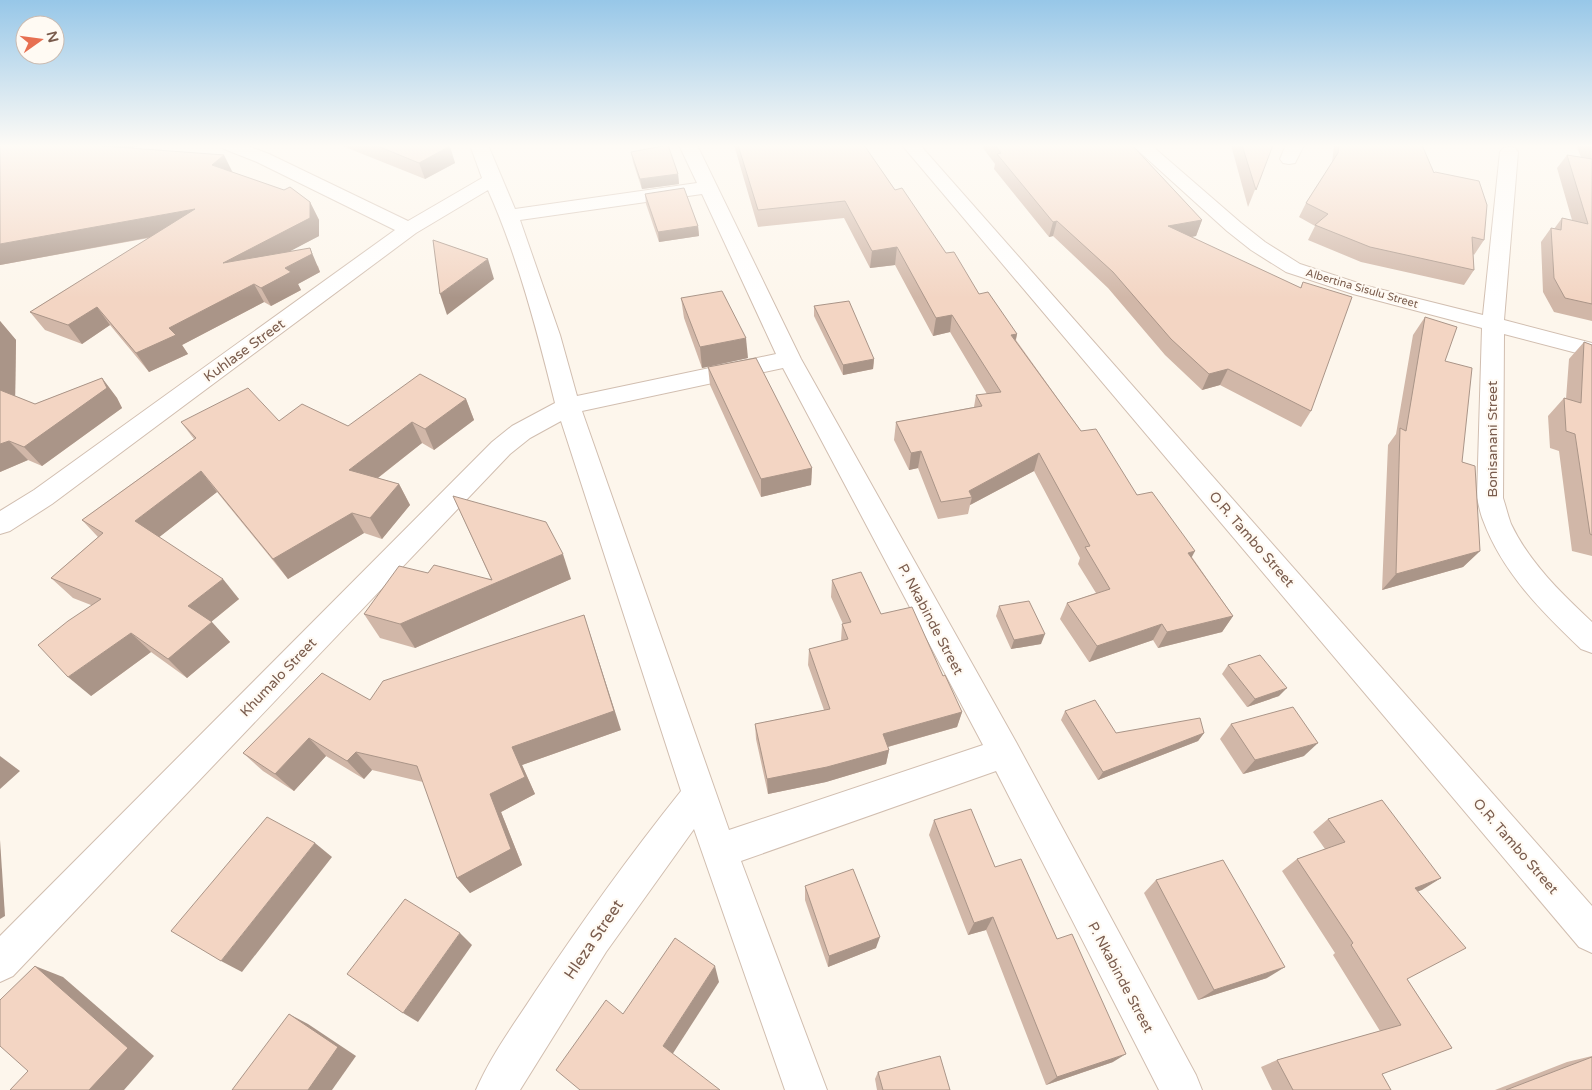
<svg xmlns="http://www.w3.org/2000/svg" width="1592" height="1090" font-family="'Varela Round',sans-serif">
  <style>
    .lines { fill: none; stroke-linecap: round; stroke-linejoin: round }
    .minor-casing { stroke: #d1beb0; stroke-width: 2 }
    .tertiary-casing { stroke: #d1beb0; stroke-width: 2 }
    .minor { fill: #fff; fill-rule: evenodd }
    .tertiary { fill: #fff; fill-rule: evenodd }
    .wall { fill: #d1b7a8 }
    .shaded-wall { fill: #aa9588 }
    .building { fill: #f3d5c3; stroke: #aa9588 }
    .labels { text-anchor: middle; stroke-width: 4.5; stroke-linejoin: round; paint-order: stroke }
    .far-street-label { font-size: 11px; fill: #7a5c4d; stroke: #fffaf3 }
    .street-label { font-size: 14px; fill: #7a5c4d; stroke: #fffaf3 }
    .near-street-label { font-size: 16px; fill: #7a5c4d; stroke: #fffaf3 }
  </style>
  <rect width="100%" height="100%" fill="#fdf6ec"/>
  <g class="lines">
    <g class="minor-casing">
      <g id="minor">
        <path d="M 221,145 L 246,145 L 269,154 L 408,221 L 482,178 L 470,145 L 488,145 L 515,209 L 697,183 L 679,145 L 697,145 L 801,359 L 1016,742 L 1196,1075 L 1202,1090 L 1159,1090 L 996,771 L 741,861 L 827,1090 L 785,1090 L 694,829 L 606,952 L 520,1090 L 476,1090 C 491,1055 515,1023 535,992 C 581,923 629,856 681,791 L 561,421 L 530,438 L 510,454 L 13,976 L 0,982 L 0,936 L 492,442 L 512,426 L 555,403 C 537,331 518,257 488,190 L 416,233 L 52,504 L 10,531 L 0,534 L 0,511 L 34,490 L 395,230 L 257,162 L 224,149 ZM 702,194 L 776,354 L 577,396 L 560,335 L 520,220 ZM 783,368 L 983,745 L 729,830 L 582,411 Z"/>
        <path d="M 1132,145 L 1151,145 L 1241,223 L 1265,242 L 1300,264 L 1367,286 L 1483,315 L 1500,152 L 1503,148 L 1509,147 L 1515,148 L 1518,152 L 1504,320 L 1592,343 L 1592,357 L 1504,334 L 1503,498 C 1506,507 1508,516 1511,524 C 1529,562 1561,593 1592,622 L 1592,653 L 1581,649 C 1542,612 1502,572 1483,520 C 1480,513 1479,505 1477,498 L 1482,328 L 1353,294 L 1286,272 L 1251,250 L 1227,231 Z"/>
        <polygon points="1286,145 1304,145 1295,163 1289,164 1283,163 1280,159"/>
      </g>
    </g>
    <g class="tertiary-casing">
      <polygon id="tertiary" points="902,145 920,145 1592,906 1592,953 1579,947"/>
    </g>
    <use href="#minor" class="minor"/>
    <use href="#tertiary" class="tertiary"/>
  </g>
  <g class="wall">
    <polygon points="0,145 142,145 131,148 232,172 310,202 319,220 319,236 289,251 318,266 320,272 298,284 301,290 271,306 264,302 182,345 188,354 149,372 110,325 82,344 45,330 30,312 149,238 0,265"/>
    <polygon points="340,145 448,145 455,163 425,179"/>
    <polygon points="734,145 864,145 895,190 979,294 1017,334 1016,340 1081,431 1192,557 1233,616 1222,632 1158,648 1153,640 1089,662 1060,619 1067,603 1096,593 1078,564 1080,558 1034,471 970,505 968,514 938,519 918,468 909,470 894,440 896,422 974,407 976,395 987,394 950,332 933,336 895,265 870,268 844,218 758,227"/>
    <polygon points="984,145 1132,145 1202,220 1196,236 1191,237 1300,288 1303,282 1311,411 1301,427 1220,385 1202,390 1165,355 1108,288 1053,236 1049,237 994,169 995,164 983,148"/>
    <polygon points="1231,145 1273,145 1248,207"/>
    <polygon points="1334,145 1422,145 1434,173 1484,240 1474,255 1473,254 1474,270 1464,285 1361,262 1308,240 1315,226 1299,217 1306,203 1332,163"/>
    <polygon points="1576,145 1592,145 1592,321 1554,312 1543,292 1541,242 1551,228 1554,229 1562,218 1572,220 1557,168 1567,155 1581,157"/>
    <polygon points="631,152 678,174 679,184 642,189 633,162"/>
    <polygon points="645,194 698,226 699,236 659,242 646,204"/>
    <polygon points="681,298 748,358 702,368 684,318"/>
    <polygon points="814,306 874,359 873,369 843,375 814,316"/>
    <polygon points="1425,317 1445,361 1462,462 1480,551 1463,567 1382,590 1388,445 1396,434 1413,335"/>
    <polygon points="0,321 16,340 15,396 35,404 102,378 117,398 122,408 42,466 28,460 0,472"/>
    <polygon points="1584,342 1592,345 1592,556 1572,551 1559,451 1550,448 1548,416 1564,398 1566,399 1569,359"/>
    <polygon points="708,367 812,468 811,485 761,497 710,385"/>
    <polygon points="466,399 474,420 434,450 422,443 378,478 399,484 410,505 382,539 364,533 288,579 217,492 159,537 239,599 211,622 230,642 187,678 151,652 91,696 91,605 73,598 51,578 98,537 82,520 194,439 181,422 279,421 348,426"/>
    <polygon points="453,496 571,579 415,648 380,638 364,614 428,573 491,579"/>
    <polygon points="832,580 881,614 943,676 962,712 957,727 888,747 889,750 886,764 826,782 768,794 756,739 755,724 824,710 808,665 809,649 841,641 842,624 843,624 831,597"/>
    <polygon points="999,606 1041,644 1011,649 996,616"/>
    <polygon points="1228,665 1279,696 1247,707 1222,674"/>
    <polygon points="370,700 621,730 522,765 535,794 501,812 522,865 470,893 457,878 423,782 372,770 364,779 326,756 294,791 263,771 243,753"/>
    <polygon points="1065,711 1116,733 1204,733 1198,741 1098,780 1061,720"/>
    <polygon points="1231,724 1304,756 1243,774 1220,739"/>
    <polygon points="1328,819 1441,878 1418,891 1407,979 1452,1048 1382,1074 1391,1090 1272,1090 1261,1067 1277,1060 1380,1031 1333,955 1335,953 1282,871 1297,859 1325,849 1313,832"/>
    <polygon points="934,820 995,867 1057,939 1113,1062 1046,1085 986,930 968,935 929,835"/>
    <polygon points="1156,880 1267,978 1198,1000 1144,893"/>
    <polygon points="805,886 876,948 828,967 805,900"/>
    <polygon points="1592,1056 1592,1090 1495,1090 1567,1062"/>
    <polygon points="878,1072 950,1090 877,1090 875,1079"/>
  </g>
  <g class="shaded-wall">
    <polygon points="76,145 142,145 87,161"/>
    <polygon points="450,146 455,163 425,179 419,163"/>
    <polygon points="224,155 233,173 212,165"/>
    <polygon points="678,174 679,184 642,189 640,179"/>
    <polygon points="310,202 319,220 319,236 234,281 223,263"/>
    <polygon points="195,209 205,227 0,265 0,244"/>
    <polygon points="1202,220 1196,236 1163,242 1168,226"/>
    <polygon points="1057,221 1053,236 1049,237 1053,222"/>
    <polygon points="698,226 699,236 659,242 658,232"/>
    <polygon points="897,247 895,265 870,268 872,251"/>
    <polygon points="310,248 320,272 298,284 301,290 271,306 261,288"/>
    <polygon points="488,259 494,279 447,315 440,294"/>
    <polygon points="254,284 264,302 182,345 188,354 149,372 136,353 169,328"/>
    <polygon points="97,307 110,325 82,344 68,325"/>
    <polygon points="952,315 950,332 933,336 936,318"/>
    <polygon points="0,321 16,340 15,408 0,392"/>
    <polygon points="1017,334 1013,351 1011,335"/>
    <polygon points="746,338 748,358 702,368 700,347"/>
    <polygon points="874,359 873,369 843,375 843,365"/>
    <polygon points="1228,369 1220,385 1202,390 1209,374"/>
    <polygon points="102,378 117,398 122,408 42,466 24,447"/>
    <polygon points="466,399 474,420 434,450 425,429"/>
    <polygon points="412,422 422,443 361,491 349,470"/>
    <polygon points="9,441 28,460 0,472 0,444"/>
    <polygon points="921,451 918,468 909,470 911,453"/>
    <polygon points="1039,453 1034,471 970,505 972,497 969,491"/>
    <polygon points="812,468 811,485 761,497 761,479"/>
    <polygon points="201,471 217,492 153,542 135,521"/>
    <polygon points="399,484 410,505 382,539 370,518"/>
    <polygon points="352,513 364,533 288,579 273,559"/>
    <polygon points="1195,551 1186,568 1188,553"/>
    <polygon points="1480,551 1463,567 1382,590 1396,574"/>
    <polygon points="563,554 571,579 415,648 400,624"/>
    <polygon points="223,579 239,599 206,626 188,606"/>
    <polygon points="584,615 621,730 522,765 535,794 501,812 522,865 470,893 457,878 490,794 512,747"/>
    <polygon points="1233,616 1222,632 1158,648 1167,632"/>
    <polygon points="212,622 230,642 187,678 168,659"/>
    <polygon points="1162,624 1153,640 1089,662 1097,646"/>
    <polygon points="131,633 151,652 91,696 68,677"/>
    <polygon points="1045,634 1041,644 1011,649 1014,640"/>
    <polygon points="1287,688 1279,696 1247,707 1255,699"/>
    <polygon points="962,712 957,727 880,749 883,734"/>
    <polygon points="1204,733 1198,741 1098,780 1103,772"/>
    <polygon points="309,738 326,756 294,791 275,774"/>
    <polygon points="1318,743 1304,756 1243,774 1255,760"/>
    <polygon points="889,750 886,764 826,782 768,794 767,779"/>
    <polygon points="356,752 372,770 364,779 347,761"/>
    <polygon points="0,756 20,771 0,789"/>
    <polygon points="0,840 5,916 0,919"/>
    <polygon points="315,843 332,857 242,972 221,961"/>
    <polygon points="1441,878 1422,890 1396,899 1415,888"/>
    <polygon points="993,917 986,930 968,935 974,923"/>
    <polygon points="460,933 472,945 418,1022 403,1013"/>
    <polygon points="880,937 876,948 828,967 829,956"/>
    <polygon points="35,966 63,977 154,1056 124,1090 89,1090"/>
    <polygon points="715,966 719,982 670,1058 663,1046"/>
    <polygon points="1285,967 1267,978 1198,1000 1214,990"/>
    <polygon points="289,1014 308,1024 356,1056 332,1090 308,1090"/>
    <polygon points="1126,1054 1113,1062 1046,1085 1057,1077"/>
  </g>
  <g class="building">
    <polygon points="0,145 90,145 224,155 212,165 284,190 290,187 310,202 310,218 223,263 310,248 312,254 285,268 291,272 261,288 254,284 169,328 176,335 136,353 97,307 68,325 30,312 195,209 0,244"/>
    <polygon points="375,145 448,145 450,146 419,163"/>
    <polygon points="668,145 678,174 640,179 631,152"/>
    <polygon points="738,145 864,145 895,190 902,188 946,253 954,252 979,294 988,292 1017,334 1011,335 1081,431 1096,429 1137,495 1152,492 1195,551 1188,553 1233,616 1167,632 1162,624 1097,646 1067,603 1110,589 1085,547 1090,546 1039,453 969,491 972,497 941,502 921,451 911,453 896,422 982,406 976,395 1001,392 952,315 936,318 897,247 872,251 845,201 758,210"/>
    <polygon points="995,145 1132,145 1202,220 1168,226 1301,288 1303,282 1352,297 1311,411 1228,369 1209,374 1171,339 1113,272 1057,221 1053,222 997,154 1001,153"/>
    <polygon points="1242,145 1273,145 1256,190"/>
    <polygon points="1339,145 1422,145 1434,173 1435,172 1479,181 1487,205 1484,240 1472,237 1474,270 1370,247 1315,225 1328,214 1306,203 1338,153"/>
    <polygon points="1567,155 1592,159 1592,304 1565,298 1554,278 1551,228 1561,230 1562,218 1588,224"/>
    <polygon points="684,188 698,226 658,232 645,194"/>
    <polygon points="433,240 488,259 440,294"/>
    <polygon points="722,291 746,338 700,347 681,298"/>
    <polygon points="849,301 874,359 843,365 814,306"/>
    <polygon points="1425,317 1457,327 1445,361 1472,368 1462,462 1475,466 1480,551 1396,574 1400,428 1406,431"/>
    <polygon points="1584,342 1592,345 1592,535 1590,534 1575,434 1566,431 1564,398 1581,403"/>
    <polygon points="756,358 812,468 761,479 708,367"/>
    <polygon points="420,374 466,399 425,429 412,422 349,470 399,484 370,518 352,513 273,559 201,471 135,521 223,579 188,606 212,622 168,659 131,633 68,677 38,645 68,621 101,599 51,578 103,533 82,520 196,438 181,422 248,388 279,421 302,404 348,426"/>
    <polygon points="102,378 107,388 24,447 9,441 0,444 0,390 35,404"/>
    <polygon points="453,496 546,522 563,554 400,624 364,614 399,566 428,573 434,565 492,580"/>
    <polygon points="861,572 881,614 912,607 943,676 945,675 962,712 883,734 889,750 827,767 767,779 755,724 830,709 809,649 848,639 842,624 851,622 832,580"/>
    <polygon points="1029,601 1045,634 1014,640 999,606"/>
    <polygon points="584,615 614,711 512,747 525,777 490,794 511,849 457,878 417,766 356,752 347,761 309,738 275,774 243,753 322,673 370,700 383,681"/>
    <polygon points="1260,655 1287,688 1255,699 1228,665"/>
    <polygon points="1095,700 1116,733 1200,718 1204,733 1103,772 1065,711"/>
    <polygon points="1293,707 1318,743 1255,760 1231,724"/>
    <polygon points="1382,800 1441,878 1415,888 1466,948 1407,979 1452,1048 1382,1074 1391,1090 1293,1090 1277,1060 1401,1025 1351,945 1353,943 1297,859 1345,842 1328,819"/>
    <polygon points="971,809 995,867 1021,859 1057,939 1072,934 1126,1054 1057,1077 993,917 974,923 934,820"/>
    <polygon points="267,817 315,843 221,961 171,931"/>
    <polygon points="1223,860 1285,967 1214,990 1156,880"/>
    <polygon points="853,869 880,937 829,956 805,886"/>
    <polygon points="405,899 460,933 403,1013 347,974"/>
    <polygon points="675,938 715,966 663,1046 720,1090 580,1090 556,1070 606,1000 623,1014"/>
    <polygon points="35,966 128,1048 89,1090 10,1090 28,1071 0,1046 0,1000"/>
    <polygon points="289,1014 338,1047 308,1090 232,1090"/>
    <polygon points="940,1056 950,1090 883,1090 878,1072"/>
    <polygon points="1592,1057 1592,1090 1506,1090"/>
  </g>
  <linearGradient id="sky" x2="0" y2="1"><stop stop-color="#97c7e8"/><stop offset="0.49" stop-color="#fefbf6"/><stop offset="1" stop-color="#fefbf6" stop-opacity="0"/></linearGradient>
  <rect width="1592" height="298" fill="url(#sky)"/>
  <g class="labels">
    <g class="far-street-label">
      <text transform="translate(1362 288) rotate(16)" y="4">Albertina Sisulu Street</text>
    </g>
    <g class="street-label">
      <text transform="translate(244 350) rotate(-36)" y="5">Kuhlase Street</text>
      <text transform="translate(1492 439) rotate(-90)" y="5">Bonisanani Street</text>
      <text transform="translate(1252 539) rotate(49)" y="5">O.R. Tambo Street</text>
      <text transform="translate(931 619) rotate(62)" y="5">P. Nkabinde Street</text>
      <text transform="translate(278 677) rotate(-46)" y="5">Khumalo Street</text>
      <text transform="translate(1516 846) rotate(49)" y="5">O.R. Tambo Street</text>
      <text transform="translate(1121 977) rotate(62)" y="5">P. Nkabinde Street</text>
    </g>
    <g class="near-street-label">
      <text transform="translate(593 939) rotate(-56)" y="6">Hleza Street</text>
    </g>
  </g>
  <g transform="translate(40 40) rotate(76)"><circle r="24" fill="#fffaf3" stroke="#cabbb1"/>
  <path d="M0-4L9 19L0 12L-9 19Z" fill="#e76f51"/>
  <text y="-8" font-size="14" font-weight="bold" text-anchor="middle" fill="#7a5c4d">N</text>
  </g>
</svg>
